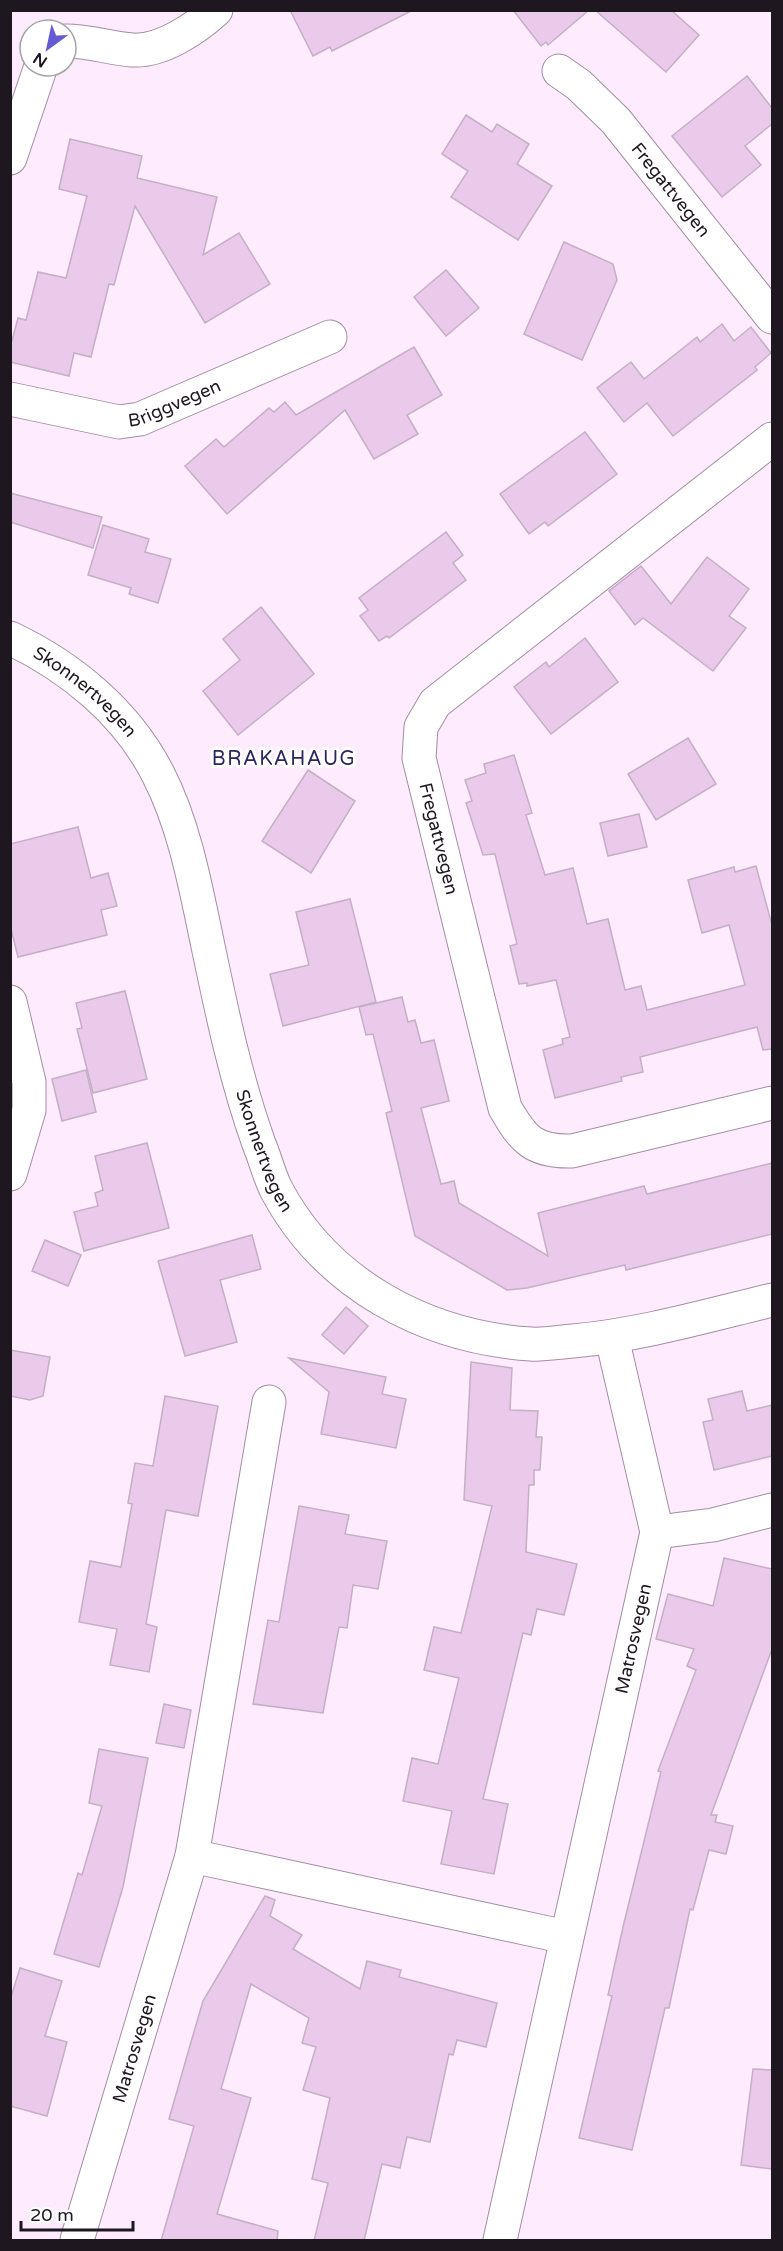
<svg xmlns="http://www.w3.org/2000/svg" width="783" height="2251" font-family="'Varela Round',sans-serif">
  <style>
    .building { fill: #e9caea; stroke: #c5afc6; stroke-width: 1.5 }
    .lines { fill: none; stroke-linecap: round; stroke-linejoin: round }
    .street-casing { stroke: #a38da3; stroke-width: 35 }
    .secondary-casing { stroke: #a38da3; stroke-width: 35 }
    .street { stroke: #fff; stroke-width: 33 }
    .secondary { stroke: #fff; stroke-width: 33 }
    .labels { text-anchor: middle; stroke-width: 6; stroke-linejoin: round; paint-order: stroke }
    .street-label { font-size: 18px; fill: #1f171f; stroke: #fff }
    .neighbourhood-label { font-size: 20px; letter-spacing: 1.5px; fill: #2b2560; stroke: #fff }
  </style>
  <rect width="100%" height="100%" fill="#feebfe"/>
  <g class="building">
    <polygon points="290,10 413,10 332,51 330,47 313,56"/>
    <polygon points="513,10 589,10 548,45 546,42 541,46"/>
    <polygon points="595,10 671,10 699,35 666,72"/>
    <polygon points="747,76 772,108 772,124 745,146 761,165 722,197 672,136"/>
    <polygon points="466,115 492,132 497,124 529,144 517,164 552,186 518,240 451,197 468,171 442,154"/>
    <polygon points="70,139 142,156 137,178 217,197 203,255 239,233 270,284 205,323 135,206 114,285 109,284 91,357 74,353 69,376 10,362 10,348 18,318 26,320 38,272 66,278 87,196 59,189"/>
    <polygon points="564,242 613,264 617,280 582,360 524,334"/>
    <polygon points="446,270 479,308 446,336 414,297"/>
    <polygon points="722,324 734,341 751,327 771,353 755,367 757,370 673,436 647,403 624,422 597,388 631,362 644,379 697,337 700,342"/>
    <polygon points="414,347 442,395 407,415 418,434 374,459 345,410 227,514 185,466 216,439 224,447 269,408 274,412 285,402 296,415"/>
    <polygon points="585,432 617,474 548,526 545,522 529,534 500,494"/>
    <polygon points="10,493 102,517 93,548 10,522"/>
    <polygon points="103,525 149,539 145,552 171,559 158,603 129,594 131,588 88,575"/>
    <polygon points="446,532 463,555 453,563 466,580 389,638 387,636 379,641 360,616 368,610 359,598"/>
    <polygon points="707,557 749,589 729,616 746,628 713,671 643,618 635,625 609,591 641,566 671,604"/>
    <polygon points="261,607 314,674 238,735 203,691 240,660 223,639"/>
    <polygon points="585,638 618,682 551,734 514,687 546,662 549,667"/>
    <polygon points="688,738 716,784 656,820 628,774"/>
    <polygon points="514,755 532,813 526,815 545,875 573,868 587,924 608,919 625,990 641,986 647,1010 745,985 729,925 702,933 688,880 734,867 735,872 756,866 772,925 772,1049 763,1050 757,1027 640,1057 643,1072 621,1077 622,1081 555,1098 543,1050 563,1044 562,1039 570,1037 556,980 527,986 527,983 519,984 510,946 517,944 495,854 483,855 466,803 472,801 465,780 486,773 484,764"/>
    <polygon points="308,770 355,801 311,873 262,841"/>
    <polygon points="639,814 647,847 608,856 600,823"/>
    <polygon points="78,827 91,878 108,873 117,906 101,910 107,935 18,957 10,925 10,844"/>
    <polygon points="350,899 376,1002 283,1026 270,974 309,965 296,912"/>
    <polygon points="125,991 147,1079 93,1093 77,1029 82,1028 76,1003"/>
    <polygon points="402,997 408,1022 415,1020 421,1043 434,1040 449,1101 421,1108 441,1184 454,1181 459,1203 548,1256 538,1213 644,1186 647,1194 772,1163 772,1234 626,1270 625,1265 527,1288 507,1290 415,1236 386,1113 392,1111 373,1034 366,1035 359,1007"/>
    <polygon points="86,1070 96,1112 62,1121 52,1079"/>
    <polygon points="147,1143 169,1228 84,1251 74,1212 98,1206 95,1193 103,1190 95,1156"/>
    <polygon points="252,1235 261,1269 220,1280 237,1342 185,1356 158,1261"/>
    <polygon points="45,1240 81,1255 68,1286 32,1271"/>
    <polygon points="346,1307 368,1326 344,1354 322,1335"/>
    <polygon points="10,1350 50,1357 43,1396 30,1400 10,1396"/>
    <polygon points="289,1358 386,1377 382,1394 406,1399 396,1448 321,1434 329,1392"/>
    <polygon points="471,1362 512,1368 510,1410 538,1411 536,1437 542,1437 540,1470 534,1470 534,1485 529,1485 526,1552 577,1564 564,1615 537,1609 531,1635 523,1633 483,1799 508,1804 494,1874 441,1864 452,1811 403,1801 412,1758 438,1764 459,1678 424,1670 434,1627 461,1633 492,1506 464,1500"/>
    <polygon points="742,1391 747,1411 772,1405 772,1456 714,1470 703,1422 713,1420 708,1399"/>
    <polygon points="165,1396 218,1406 198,1516 166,1510 146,1624 157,1627 149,1672 110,1665 117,1629 79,1622 90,1561 121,1567 132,1504 128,1503 135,1463 153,1466"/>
    <polygon points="299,1506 349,1515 345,1534 387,1541 378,1589 353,1585 347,1628 339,1627 323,1713 253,1704 268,1620 279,1622"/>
    <polygon points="724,1558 772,1569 772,1649 711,1815 717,1815 715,1822 733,1826 726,1854 709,1850 693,1910 690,1909 669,2008 665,2008 632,2150 579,2138 612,1996 608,1995 623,1927 661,1772 658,1771 696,1670 687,1666 694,1649 656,1639 668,1594 713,1606"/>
    <polygon points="164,1704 191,1710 184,1748 156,1743"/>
    <polygon points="99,1749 148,1758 123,1887 99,1967 54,1954 78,1873 82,1875 102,1806 89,1803"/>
    <polygon points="265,1896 275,1900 270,1916 302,1935 293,1949 360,1989 367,1961 401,1970 399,1977 497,2003 486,2047 457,2040 453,2055 449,2054 430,2142 407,2137 400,2168 382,2164 364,2241 314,2241 328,2183 312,2179 330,2098 303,2090 316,2047 302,2043 309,2018 251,1984 221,2089 251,2098 217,2214 278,2231 277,2241 161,2241 194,2126 169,2119 191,2042 203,2001"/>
    <polygon points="20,1968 62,1981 45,2036 67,2042 47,2116 10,2106 10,2000"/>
    <polygon points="753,2069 772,2070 772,2169 741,2165"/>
  </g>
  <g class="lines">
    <g class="street-casing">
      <g id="street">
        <path d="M 66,41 C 89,41 109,48 132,50 C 161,52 195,29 216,10"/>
        <path id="s1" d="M 559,71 L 579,85 L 616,121 L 772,317"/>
        <polyline points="10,158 41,66"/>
        <path id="s2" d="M 10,399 L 119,422 L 140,419 L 330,337"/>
        <path id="s3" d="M 772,439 L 435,703 L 421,727 L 419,758 L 505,1108 C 523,1139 533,1152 572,1151 L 772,1103"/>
        <polyline points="10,1002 29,1082 29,1110 10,1174"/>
        <polyline points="657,1532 713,1525 772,1510"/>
        <polyline points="192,1856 269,1402"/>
        <path id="s4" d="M 77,2240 L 192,1856 L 566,1937"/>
        <path id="s5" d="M 500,2240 L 657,1532 L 612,1338"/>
      </g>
    </g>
    <g class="secondary-casing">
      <g id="secondary">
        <path id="s6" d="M 10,638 C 71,667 127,713 158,774 C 185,826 196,889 208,946 C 222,1013 236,1080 259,1144 C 265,1158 269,1175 276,1189 C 326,1284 425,1337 531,1344 C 544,1345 559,1342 573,1341 C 640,1335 706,1316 772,1300"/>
      </g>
    </g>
    <use href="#street" class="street"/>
    <use href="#secondary" class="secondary"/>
  </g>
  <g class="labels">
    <g class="street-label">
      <text dy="6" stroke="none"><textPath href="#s1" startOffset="164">Fregattvegen</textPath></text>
      <text dy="6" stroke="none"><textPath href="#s2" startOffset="170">Briggvegen</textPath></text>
      <text dy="6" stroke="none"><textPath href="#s6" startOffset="93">Skonnertvegen</textPath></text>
      <text dy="6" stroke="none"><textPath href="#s3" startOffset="570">Fregattvegen</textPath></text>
      <text dy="6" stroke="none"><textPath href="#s6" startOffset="597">Skonnertvegen</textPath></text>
      <text dy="6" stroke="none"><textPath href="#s5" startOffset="616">Matrosvegen</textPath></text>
      <text dy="6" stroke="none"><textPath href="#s4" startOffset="200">Matrosvegen</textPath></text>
    </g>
    <g class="neighbourhood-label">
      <text x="284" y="765">BRAKAHAUG</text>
    </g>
  </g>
  <rect width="783" height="2251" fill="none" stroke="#1f171f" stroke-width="24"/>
  <g transform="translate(48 48) rotate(213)"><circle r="28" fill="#ffffff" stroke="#a5a2a5" stroke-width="1.5"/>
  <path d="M0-4.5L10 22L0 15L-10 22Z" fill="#665ad3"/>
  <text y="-9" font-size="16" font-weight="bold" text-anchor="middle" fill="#1f171f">N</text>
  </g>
  <path d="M21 2221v9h112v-9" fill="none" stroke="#1f171f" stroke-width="3"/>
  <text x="30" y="2221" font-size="18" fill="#1f171f" stroke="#ffffff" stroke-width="4.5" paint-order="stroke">20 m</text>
</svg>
